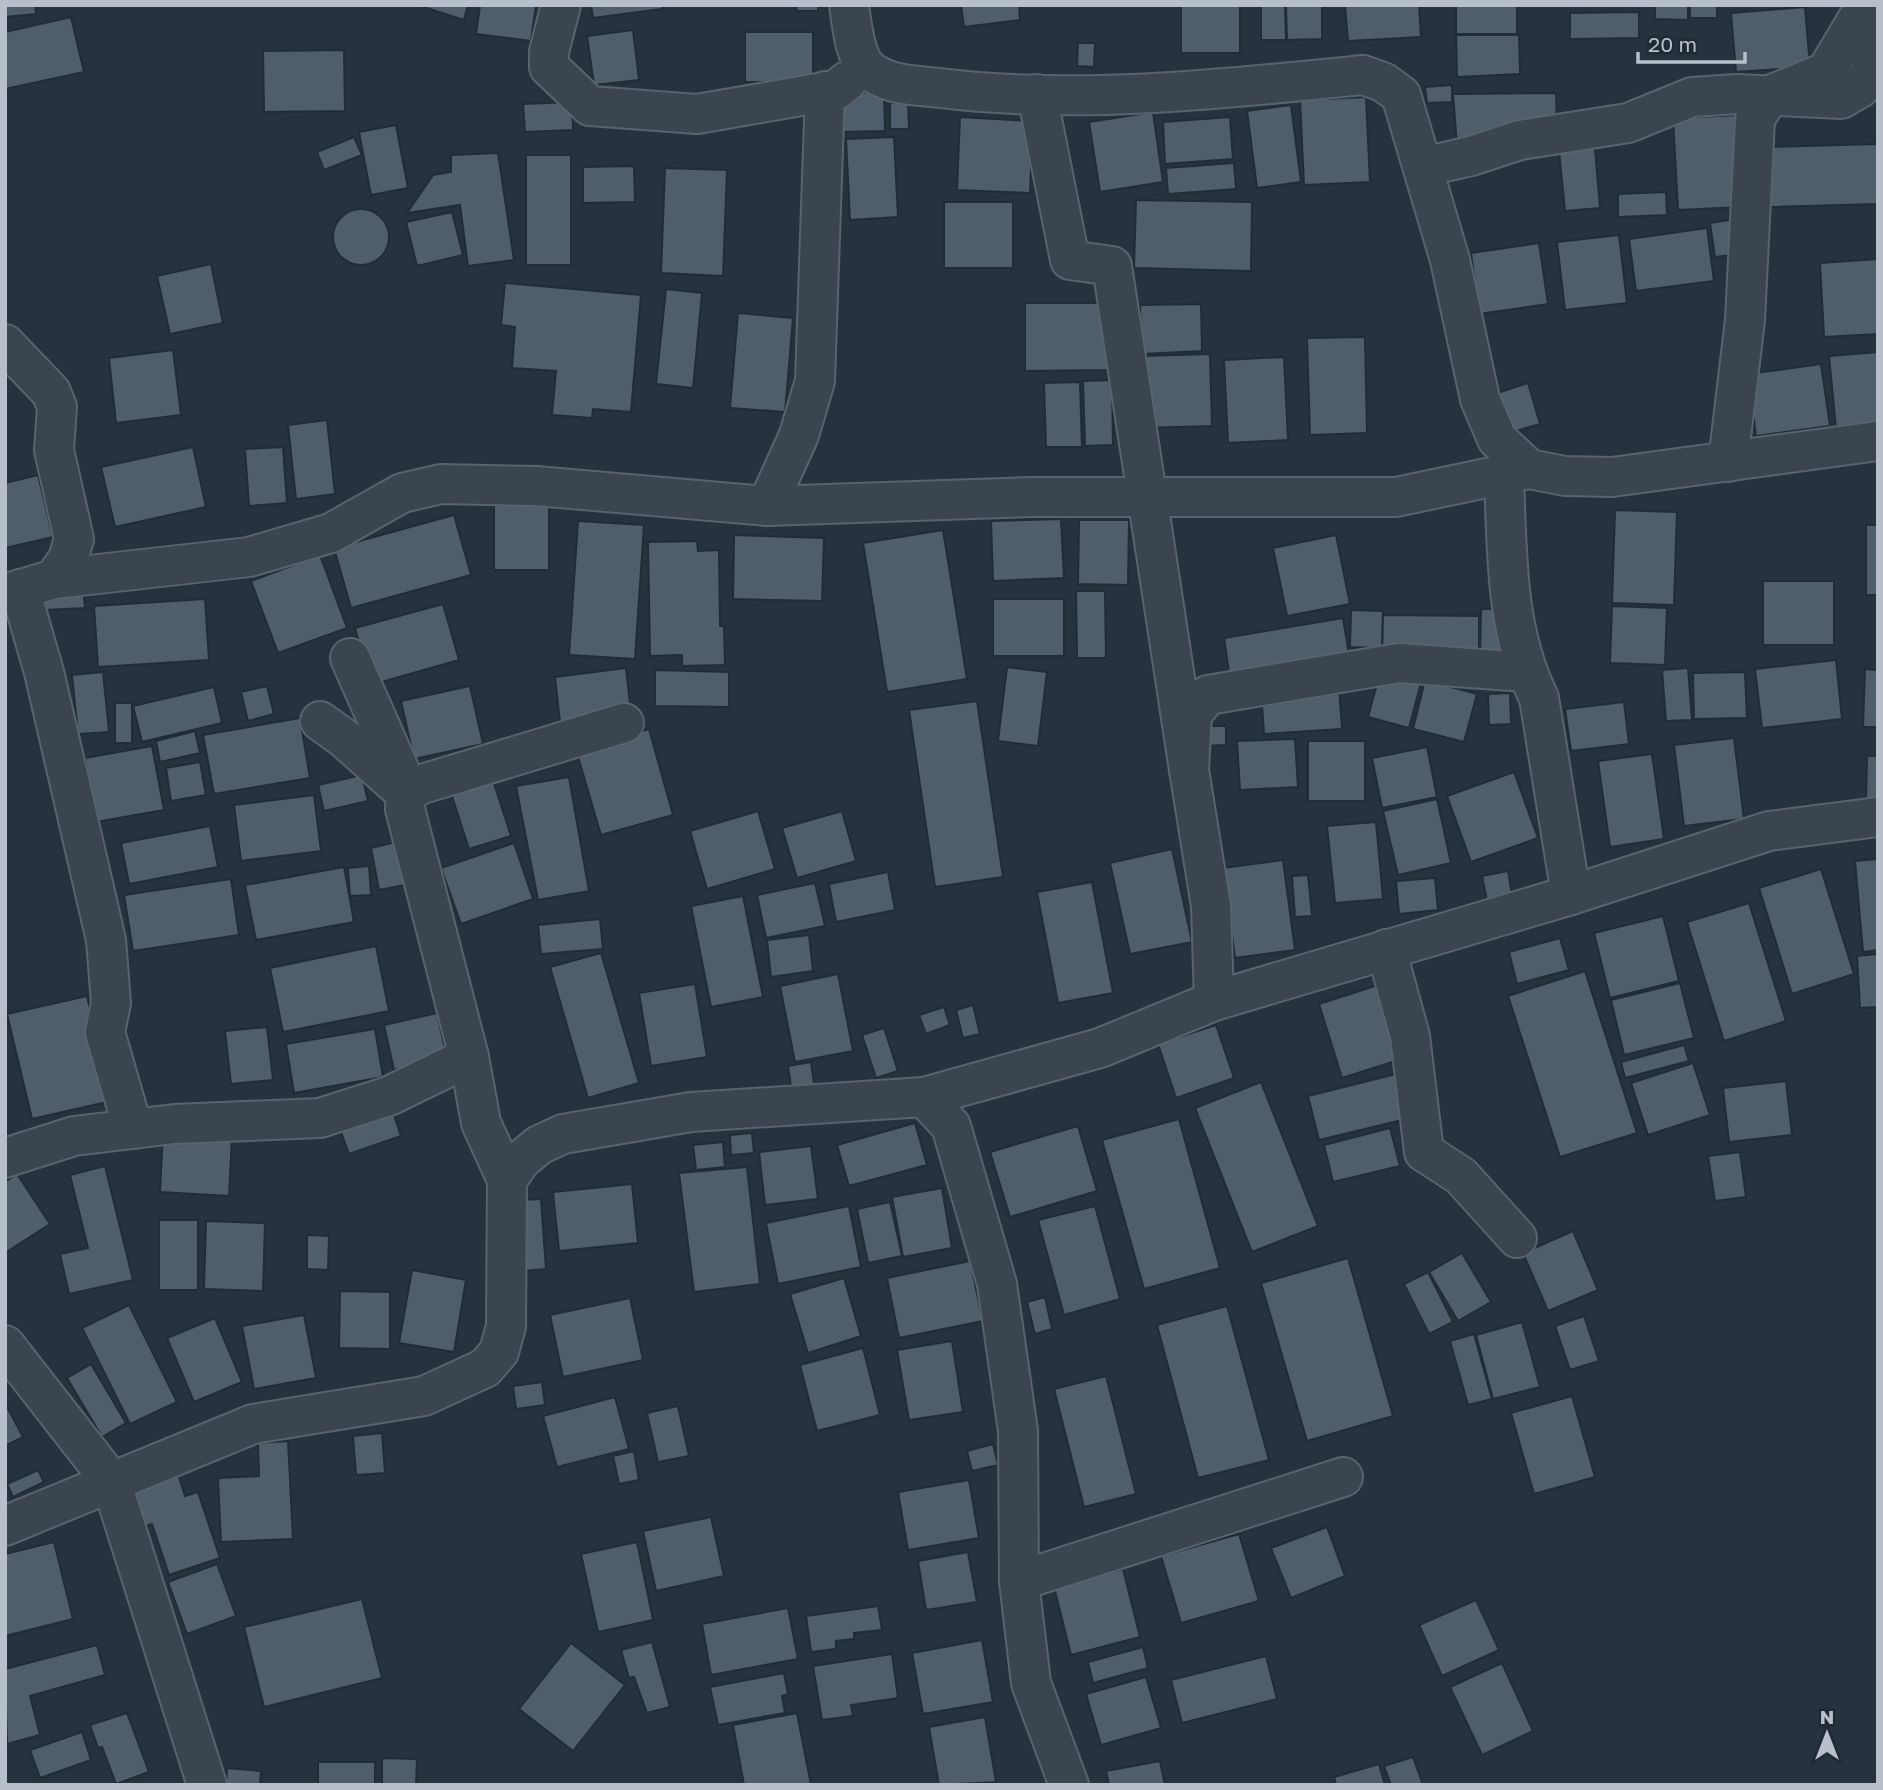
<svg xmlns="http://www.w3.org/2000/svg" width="1883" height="1790" font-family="'Golos Text',sans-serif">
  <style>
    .building { fill: #4f5e6a; stroke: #212c37; stroke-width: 2 }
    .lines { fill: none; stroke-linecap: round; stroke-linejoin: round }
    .street-casing { stroke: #58636d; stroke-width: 42 }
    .street { stroke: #3a454f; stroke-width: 38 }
  </style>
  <rect width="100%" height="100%" fill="#26333f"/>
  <g class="building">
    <polygon points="5,5 35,5 36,14 5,17"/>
    <polygon points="417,5 468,5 464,20"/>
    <polygon points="480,5 536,5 531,41 476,34"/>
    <polygon points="591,5 662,5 662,9 593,18"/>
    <polygon points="797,5 818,5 818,11 796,11"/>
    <polygon points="961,5 1019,5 1020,20 964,27"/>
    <rect x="1181" y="5" width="59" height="48"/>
    <polygon points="1261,5 1285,5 1286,40 1261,40"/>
    <polygon points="1286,5 1322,5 1322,39 1287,40"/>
    <polygon points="1345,5 1419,5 1421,37 1348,41"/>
    <polygon points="1655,5 1688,5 1688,20 1655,19"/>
    <rect x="1690" y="5" width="27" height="13"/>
    <rect x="1456" y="6" width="61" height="28"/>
    <polygon points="1805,7 1810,67 1736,72 1731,13"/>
    <polygon points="1639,12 1639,38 1570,39 1570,13"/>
    <polygon points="71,17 84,72 5,89 5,32"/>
    <polygon points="633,30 639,80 594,85 587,36"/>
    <rect x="745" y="32" width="68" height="50"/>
    <polygon points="1456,35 1519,35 1520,74 1457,77"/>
    <polygon points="1078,43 1095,43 1094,67 1077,66"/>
    <polygon points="344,50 345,111 264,112 263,51"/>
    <polygon points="1452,85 1452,102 1427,103 1425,87"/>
    <polygon points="884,92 885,131 842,132 842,93"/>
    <polygon points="1556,93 1557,129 1457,146 1453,94"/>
    <polygon points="1366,97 1370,182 1304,185 1300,100"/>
    <polygon points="572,102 573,130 525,132 523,104"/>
    <polygon points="908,102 909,129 890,129 890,103"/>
    <polygon points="1291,105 1301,182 1257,188 1247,111"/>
    <polygon points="1153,112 1163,182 1100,192 1089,122"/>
    <polygon points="1737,115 1742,207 1678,210 1673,118"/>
    <polygon points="960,117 1033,121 1030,193 957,190"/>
    <polygon points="1230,117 1233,159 1165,164 1163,122"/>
    <polygon points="396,125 408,188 371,195 359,132"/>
    <polygon points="354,137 362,155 324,170 317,152"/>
    <polygon points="894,137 898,217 850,220 846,139"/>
    <polygon points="1594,137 1600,208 1565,211 1558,141"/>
    <polygon points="1877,144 1878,204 1768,207 1766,147"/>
    <polygon points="498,153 514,260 468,266 460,205 407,213 433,175 451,172 451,155"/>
    <rect x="526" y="155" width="45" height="110"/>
    <polygon points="1234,163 1236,189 1168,194 1166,168"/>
    <polygon points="634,166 635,202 583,203 583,167"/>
    <polygon points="665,168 727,170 723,276 661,273"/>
    <polygon points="1666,192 1667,215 1618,217 1618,194"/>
    <polygon points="1136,200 1252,202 1251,271 1134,268"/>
    <rect x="944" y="202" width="69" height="66"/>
    <circle cx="361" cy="237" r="28"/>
    <polygon points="452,212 463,255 417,266 406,222"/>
    <polygon points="1735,219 1741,254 1715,257 1710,223"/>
    <polygon points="1707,228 1714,281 1636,291 1629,239"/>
    <polygon points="1619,235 1627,303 1565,310 1557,242"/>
    <polygon points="1539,243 1548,304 1479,314 1471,253"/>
    <polygon points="1878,259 1878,334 1824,337 1820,263"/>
    <polygon points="211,264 223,323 170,334 157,276"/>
    <polygon points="505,283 641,295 631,412 593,409 592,418 552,415 556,371 512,368 515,327 501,325"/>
    <polygon points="666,289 702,293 693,388 656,384"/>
    <polygon points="1025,303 1110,303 1110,370 1025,371"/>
    <polygon points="1201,304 1202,351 1141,354 1140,305"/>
    <polygon points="738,313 793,318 785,412 730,408"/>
    <polygon points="1365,337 1367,433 1310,435 1307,338"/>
    <polygon points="173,350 181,415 116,423 109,358"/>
    <polygon points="1878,352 1878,424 1836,428 1829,356"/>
    <polygon points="1210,354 1212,426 1144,428 1141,356"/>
    <polygon points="1284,357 1288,440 1228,443 1224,360"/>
    <polygon points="1821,364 1830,426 1756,436 1748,374"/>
    <polygon points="1112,380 1113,445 1085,446 1083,381"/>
    <polygon points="1080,382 1082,447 1046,447 1044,383"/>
    <polygon points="1528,383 1540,424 1502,435 1491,395"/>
    <polygon points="327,420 335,494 296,499 288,425"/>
    <polygon points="193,447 206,507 115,527 101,467"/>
    <polygon points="283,447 287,503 249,506 245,449"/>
    <polygon points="38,475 53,537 5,548 5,483"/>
    <rect x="494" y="498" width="55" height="72"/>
    <polygon points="1615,510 1677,512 1674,605 1612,603"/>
    <polygon points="454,515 471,575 351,608 334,548"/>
    <polygon points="1061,519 1064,578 993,581 991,521"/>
    <polygon points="1079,520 1129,520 1128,585 1078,584"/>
    <polygon points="578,521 644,525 635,659 569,655"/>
    <rect x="1866" y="525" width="12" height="70"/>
    <polygon points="943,530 967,679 887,692 863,543"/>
    <polygon points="734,535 824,538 822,601 733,599"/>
    <polygon points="1336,535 1350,604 1287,616 1273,548"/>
    <polygon points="697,541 698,551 719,550 720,626 724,626 725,665 682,666 682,655 650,656 648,542"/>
    <polygon points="320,555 347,628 278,653 251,581"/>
    <rect x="1763" y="581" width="71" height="64"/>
    <polygon points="83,585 85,608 45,610 44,588"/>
    <polygon points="1076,591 1105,591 1106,658 1077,658"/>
    <polygon points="205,599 209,660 98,667 94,606"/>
    <rect x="993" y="599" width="71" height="57"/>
    <polygon points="443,604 459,660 371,685 355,628"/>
    <polygon points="1612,606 1667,608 1665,665 1610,663"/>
    <polygon points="1481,609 1506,609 1505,659 1480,659"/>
    <polygon points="1351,610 1383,611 1382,648 1350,647"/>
    <polygon points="1383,615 1479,616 1479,659 1382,658"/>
    <polygon points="1343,618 1350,660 1230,680 1224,638"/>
    <polygon points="1836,660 1842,719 1762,728 1755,669"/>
    <polygon points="1007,667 1047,672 1038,746 998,741"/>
    <polygon points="626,668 631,713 560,722 555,677"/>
    <polygon points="1688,668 1692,720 1666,721 1662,670"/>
    <polygon points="1381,669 1422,679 1409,728 1368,717"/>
    <polygon points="1865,669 1878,670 1878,727 1863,727"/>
    <polygon points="655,670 729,672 729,707 655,706"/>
    <polygon points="103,672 109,732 78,734 72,675"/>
    <polygon points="1745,672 1747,718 1694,719 1693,673"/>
    <polygon points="1425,680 1477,694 1464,742 1413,729"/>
    <polygon points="267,686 274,714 248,721 241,692"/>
    <polygon points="470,686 483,744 414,759 401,701"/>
    <polygon points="1339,686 1342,729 1264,734 1261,690"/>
    <polygon points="214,687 222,723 142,742 133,706"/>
    <polygon points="1510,693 1511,724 1489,725 1488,694"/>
    <polygon points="977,701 1003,877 935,887 909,710"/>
    <polygon points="1624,702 1629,744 1571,751 1565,709"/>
    <rect x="115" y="703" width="17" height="40"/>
    <polygon points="300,718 310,778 214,794 203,735"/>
    <polygon points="1200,726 1226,726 1226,745 1201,746"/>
    <polygon points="649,729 673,815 601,835 576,750"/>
    <polygon points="195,731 200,753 160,762 156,741"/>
    <polygon points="1734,738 1744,819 1684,826 1674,745"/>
    <polygon points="1295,739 1298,787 1240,790 1237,741"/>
    <rect x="1308" y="741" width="57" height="60"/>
    <polygon points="152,746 164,810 96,822 85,758"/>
    <polygon points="1427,747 1437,797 1382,808 1372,758"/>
    <polygon points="1652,754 1664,839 1610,847 1598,761"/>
    <polygon points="1867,756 1878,756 1878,805 1866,804"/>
    <polygon points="200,762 206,795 171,801 166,768"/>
    <polygon points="1514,772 1538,838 1471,862 1447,796"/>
    <polygon points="362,775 368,801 324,811 318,785"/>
    <polygon points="492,777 511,836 469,849 450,790"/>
    <polygon points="569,777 589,891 538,900 516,786"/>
    <polygon points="314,795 321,851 241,861 234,805"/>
    <polygon points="1437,799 1451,863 1398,875 1383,811"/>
    <polygon points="758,811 775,869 707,889 690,831"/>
    <polygon points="842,811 856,861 797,878 782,828"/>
    <polygon points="1376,822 1383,899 1335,903 1327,826"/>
    <polygon points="210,826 218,867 129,884 121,843"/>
    <polygon points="396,842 405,885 379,890 371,848"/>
    <polygon points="514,843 533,899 461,924 441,868"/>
    <polygon points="1172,849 1192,942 1130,954 1110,863"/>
    <polygon points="1878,859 1878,950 1863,952 1855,861"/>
    <polygon points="1283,860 1295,950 1235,958 1223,868"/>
    <polygon points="369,866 371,895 350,896 348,868"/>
    <polygon points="344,867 354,922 256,940 245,885"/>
    <polygon points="1821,869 1854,974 1792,994 1759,888"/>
    <polygon points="1508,871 1513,901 1488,906 1482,876"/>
    <polygon points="888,872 895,910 836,922 829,884"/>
    <polygon points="1308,875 1312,916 1295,917 1292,876"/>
    <polygon points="1435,878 1438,910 1399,914 1396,881"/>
    <polygon points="231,879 239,935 133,951 124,895"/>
    <polygon points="1092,882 1113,993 1058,1003 1037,892"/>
    <polygon points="815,883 825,926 766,938 757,895"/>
    <polygon points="743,896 763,997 711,1007 691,906"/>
    <polygon points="1749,903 1786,1021 1724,1041 1687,922"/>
    <polygon points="1663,916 1679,981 1610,998 1594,933"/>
    <polygon points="600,919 603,949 541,954 538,925"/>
    <polygon points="809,935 813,971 771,977 767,940"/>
    <polygon points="1560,938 1569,970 1517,984 1509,952"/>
    <polygon points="376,946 389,1011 283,1032 270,968"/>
    <polygon points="601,953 639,1083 588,1098 550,967"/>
    <polygon points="1878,954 1878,1007 1860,1008 1857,956"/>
    <polygon points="1585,971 1637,1133 1560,1157 1508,996"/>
    <polygon points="838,974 853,1051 795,1062 780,986"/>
    <polygon points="1384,983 1408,1057 1342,1078 1319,1004"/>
    <polygon points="1680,983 1694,1038 1624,1055 1611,1000"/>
    <polygon points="695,984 707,1057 651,1066 639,993"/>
    <polygon points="87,996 111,1101 32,1119 7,1014"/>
    <polygon points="973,1005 980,1034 963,1038 956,1010"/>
    <polygon points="944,1007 950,1025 926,1034 919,1015"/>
    <polygon points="437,1013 447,1058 394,1070 384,1025"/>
    <polygon points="1216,1025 1234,1078 1176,1098 1158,1044"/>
    <polygon points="267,1027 273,1080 231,1084 225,1031"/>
    <polygon points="884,1028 898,1071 876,1078 862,1035"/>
    <polygon points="375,1029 383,1077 294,1093 286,1044"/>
    <polygon points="1684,1045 1689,1061 1625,1078 1621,1062"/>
    <polygon points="811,1062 815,1091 792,1094 788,1066"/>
    <polygon points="1693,1063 1710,1115 1648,1135 1631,1083"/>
    <polygon points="1404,1072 1415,1117 1319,1140 1308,1096"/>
    <polygon points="1786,1081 1792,1135 1729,1142 1723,1088"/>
    <polygon points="1261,1082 1318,1226 1252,1252 1195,1108"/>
    <polygon points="389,1100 401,1136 349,1154 336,1118"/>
    <polygon points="1179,1119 1220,1268 1144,1289 1102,1140"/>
    <polygon points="915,1123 927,1165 849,1186 837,1145"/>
    <polygon points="1078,1126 1097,1191 1010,1217 990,1152"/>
    <polygon points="1390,1128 1400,1166 1333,1182 1324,1145"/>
    <polygon points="163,1133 232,1136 229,1196 160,1192"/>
    <polygon points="752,1133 754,1153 731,1155 730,1135"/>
    <polygon points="723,1142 725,1167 696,1170 693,1145"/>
    <polygon points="811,1146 818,1199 765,1205 759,1152"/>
    <polygon points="1740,1152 1746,1197 1715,1201 1708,1156"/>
    <polygon points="105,1166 133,1280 69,1294 60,1254 88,1248 70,1175"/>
    <polygon points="747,1167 760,1284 694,1292 679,1173"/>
    <polygon points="17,1174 50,1224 5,1253 5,1182"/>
    <polygon points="632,1184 638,1243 559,1251 553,1192"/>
    <polygon points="942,1188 952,1248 903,1257 892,1197"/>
    <polygon points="541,1199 546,1269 522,1271 518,1200"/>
    <polygon points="890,1202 902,1256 868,1263 857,1209"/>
    <polygon points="849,1206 861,1267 778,1284 766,1223"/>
    <polygon points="1095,1206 1120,1299 1064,1315 1038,1220"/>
    <rect x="159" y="1220" width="39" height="70"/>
    <polygon points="206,1221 265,1223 263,1291 204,1289"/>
    <polygon points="1573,1231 1598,1290 1548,1311 1523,1253"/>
    <polygon points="307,1235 329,1236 328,1270 307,1269"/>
    <polygon points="1462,1253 1491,1302 1458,1321 1429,1272"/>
    <polygon points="1348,1258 1393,1416 1307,1441 1261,1283"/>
    <polygon points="970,1261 983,1321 899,1338 887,1278"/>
    <polygon points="412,1270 466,1280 454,1352 399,1343"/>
    <polygon points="1428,1272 1453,1322 1429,1334 1404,1284"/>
    <polygon points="844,1278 861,1336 808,1353 790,1294"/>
    <polygon points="340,1291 390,1292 390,1349 339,1348"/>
    <polygon points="1045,1297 1052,1329 1035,1334 1027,1302"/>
    <polygon points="630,1298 643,1360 563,1377 550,1315"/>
    <polygon points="129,1305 177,1402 130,1424 82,1328"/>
    <polygon points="1227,1306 1269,1460 1198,1478 1157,1325"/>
    <polygon points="304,1315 316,1378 254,1389 242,1326"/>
    <polygon points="1584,1316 1599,1361 1570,1370 1555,1326"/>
    <polygon points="215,1318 242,1382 194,1402 167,1338"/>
    <polygon points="1522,1322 1540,1387 1493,1399 1476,1335"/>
    <polygon points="1474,1334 1492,1399 1468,1405 1450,1341"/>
    <polygon points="952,1341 963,1412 909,1420 897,1350"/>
    <polygon points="863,1348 880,1415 817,1431 800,1365"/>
    <polygon points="91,1364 126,1423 102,1437 67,1378"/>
    <polygon points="1106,1376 1136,1494 1084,1507 1054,1389"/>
    <polygon points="542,1382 545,1405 516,1409 513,1386"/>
    <polygon points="1572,1396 1595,1477 1534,1494 1511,1413"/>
    <polygon points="615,1397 629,1449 557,1467 543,1416"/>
    <polygon points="5,1403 23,1437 5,1446"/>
    <polygon points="678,1406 689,1456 658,1462 647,1413"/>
    <polygon points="382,1433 385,1473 356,1475 353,1436"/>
    <polygon points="288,1441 293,1539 221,1542 218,1478 259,1476 258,1443"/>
    <polygon points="993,1444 998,1465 972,1471 967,1451"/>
    <polygon points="634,1451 639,1480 619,1484 613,1456"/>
    <polygon points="38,1470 44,1482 13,1497 7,1484"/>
    <polygon points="178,1474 185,1496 198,1492 220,1558 169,1575 152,1524 143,1527 130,1490"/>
    <polygon points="969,1480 979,1538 908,1550 898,1492"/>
    <polygon points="711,1517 724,1576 656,1591 643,1531"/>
    <polygon points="1327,1527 1345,1576 1291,1598 1271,1548"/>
    <polygon points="1239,1534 1259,1601 1181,1623 1161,1556"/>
    <polygon points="54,1542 73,1619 5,1636 5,1554"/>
    <polygon points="637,1542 653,1620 598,1632 581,1554"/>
    <polygon points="968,1552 977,1602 926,1610 918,1561"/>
    <polygon points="217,1564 236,1616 187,1634 168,1582"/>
    <polygon points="1123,1569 1140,1637 1071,1655 1054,1587"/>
    <polygon points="362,1599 382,1678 264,1707 244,1627"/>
    <polygon points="1476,1600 1499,1650 1442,1676 1419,1625"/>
    <polygon points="878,1606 882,1630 854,1633 854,1639 836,1641 836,1649 811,1652 806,1616"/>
    <polygon points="788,1608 798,1659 711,1675 702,1624"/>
    <polygon points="982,1640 993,1702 923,1714 912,1653"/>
    <polygon points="652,1642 670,1707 647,1713 634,1677 629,1678 621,1650"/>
    <polygon points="571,1643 625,1685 573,1751 519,1709"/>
    <polygon points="97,1645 105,1675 30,1696 40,1735 7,1744 5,1669"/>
    <polygon points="1143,1647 1148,1668 1093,1683 1088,1662"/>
    <polygon points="892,1654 898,1698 851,1705 853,1716 822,1720 813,1666"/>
    <polygon points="1266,1656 1277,1699 1182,1723 1171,1680"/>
    <polygon points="1502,1663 1533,1731 1482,1755 1450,1687"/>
    <polygon points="784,1673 788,1694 782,1696 785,1713 718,1725 710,1687"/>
    <polygon points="1146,1677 1161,1728 1101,1745 1086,1694"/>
    <polygon points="127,1713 149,1772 116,1784 102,1747 98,1748 90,1725"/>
    <polygon points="797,1713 811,1785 744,1785 733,1725"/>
    <polygon points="985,1717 996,1782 939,1785 929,1727"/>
    <polygon points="82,1732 91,1760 40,1778 30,1750"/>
    <polygon points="1413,1757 1423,1785 1391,1785 1384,1766"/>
    <polygon points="382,1758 417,1759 416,1785 382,1785"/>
    <polygon points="1160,1761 1165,1785 1109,1785 1106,1771"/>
    <rect x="318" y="1762" width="57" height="23"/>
    <polygon points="1379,1764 1385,1785 1336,1785 1334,1777"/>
    <polygon points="227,1768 261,1771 260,1785 226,1785"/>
  </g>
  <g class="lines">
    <g class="street-casing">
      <g id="street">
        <polyline points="561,5 549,52 549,67 590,106 697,114 836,90 847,81"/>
        <path d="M 849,5 C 852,24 854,57 869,70 C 889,86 915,85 940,88 C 1078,105 1225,89 1363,75 L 1383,82 L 1401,95 L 1450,260 L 1480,399 L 1497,439 L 1529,469 L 1565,476 L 1612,477 L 1878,441"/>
        <polyline points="1037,94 1070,260 1112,266 1189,770"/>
        <polyline points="1423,167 1471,156 1520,140 1628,123 1692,97 1737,94 1841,99 1860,88 1872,72 1873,5"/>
        <polyline points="5,344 51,392 57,407 54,450 74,539 68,559 54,579"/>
        <polyline points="1728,462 1745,320 1755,119 1770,95 1826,72 1866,5"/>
        <path d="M 1504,476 C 1507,551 1505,629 1539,698 L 1571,895"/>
        <polyline points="767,506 799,435 815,381 825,91"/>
        <polyline points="20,589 44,672 106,940 111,1003 105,1032 133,1129"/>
        <polyline points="5,594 54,579 249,557 331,533 402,493 441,484 536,486 767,506 1031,497 1396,497 1529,469"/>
        <polyline points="320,721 345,739 402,790"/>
        <polyline points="406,794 419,785 624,723"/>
        <polyline points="1386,949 1410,1036 1424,1152 1461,1176 1517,1238"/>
        <polyline points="1214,1001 1211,906 1189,770 1192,714 1208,695 1399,663 1526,672"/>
        <polyline points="924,1097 951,1126 997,1284 1018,1431 1019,1581 1031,1683 1069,1785"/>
        <polyline points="5,1158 74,1136 174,1124 320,1118 389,1096 469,1057"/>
        <polyline points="507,1180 521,1160 539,1145 563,1134 691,1112 924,1097 1100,1048 1214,1001 1571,895 1769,831 1878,817"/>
        <polyline points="5,1345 111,1481 207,1785"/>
        <polyline points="5,1526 253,1424 424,1396 485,1368 499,1352 506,1326 507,1180 481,1123 469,1057 405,809 406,794 399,769 350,658"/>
        <polyline points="1019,1581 1343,1477"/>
      </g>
    </g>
    <use href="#street" class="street"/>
  </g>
  <rect width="1883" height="1790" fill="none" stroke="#b7c0ca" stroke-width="14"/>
  <g transform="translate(1827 1734)" stroke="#1f2a35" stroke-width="5" paint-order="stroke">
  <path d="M0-5L12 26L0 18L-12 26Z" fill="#b7c0ca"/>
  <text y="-10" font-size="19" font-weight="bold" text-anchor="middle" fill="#b7c0ca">N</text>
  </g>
  <path d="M1638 52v10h107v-10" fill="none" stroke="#b7c0ca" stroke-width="3.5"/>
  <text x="1648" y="52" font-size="21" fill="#b7c0ca" stroke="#1f2a35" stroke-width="5" paint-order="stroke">20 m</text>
</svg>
